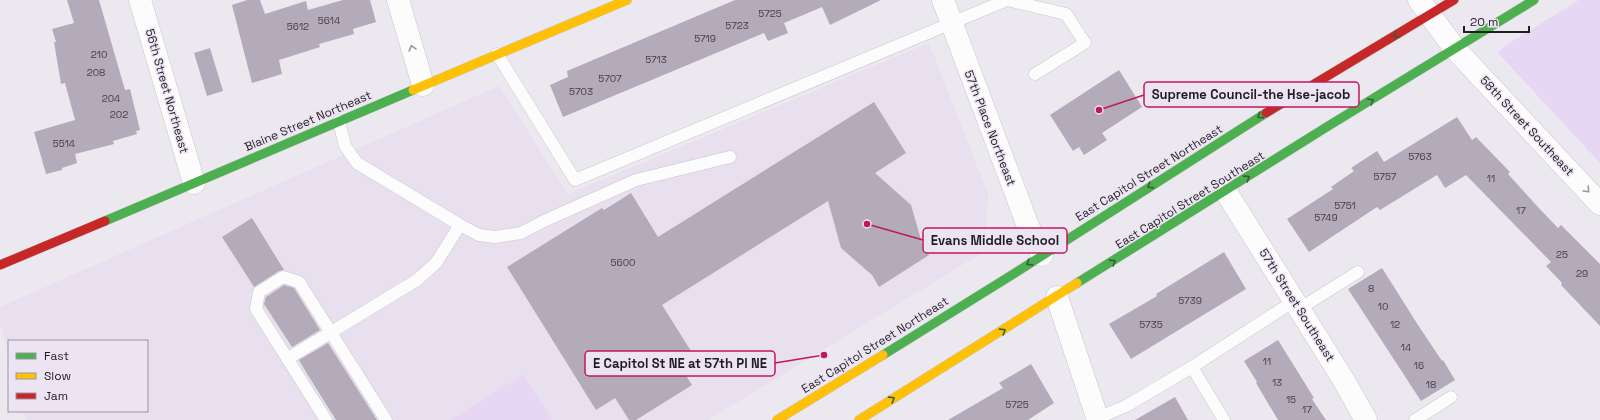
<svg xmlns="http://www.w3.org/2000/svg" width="1600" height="420" font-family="'Space Grotesk',sans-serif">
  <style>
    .built { fill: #e8dfef }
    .green { fill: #e8d6f5 }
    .building { fill: #b3abb9 }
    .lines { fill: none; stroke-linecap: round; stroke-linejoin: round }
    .lane-casing { stroke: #c9c6cc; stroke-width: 13 }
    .street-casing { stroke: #c9c6cc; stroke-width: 23 }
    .fast-casing { stroke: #c9c6cc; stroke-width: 10 }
    .slow-casing { stroke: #c9c6cc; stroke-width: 10 }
    .jam-casing { stroke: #c9c6cc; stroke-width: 10 }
    .lane { stroke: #fcfcfd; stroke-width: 12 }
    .street { stroke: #fcfcfd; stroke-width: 22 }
    .fast { stroke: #4caf50; stroke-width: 9 }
    .slow { stroke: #ffc107; stroke-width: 9 }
    .jam { stroke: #c62828; stroke-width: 9 }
    .oneway { stroke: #345f37 }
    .oneway2 { stroke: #99989b }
    .labels { text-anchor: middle; stroke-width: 3; stroke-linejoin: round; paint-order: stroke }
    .number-label { font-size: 10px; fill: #454048 }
    .street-label { font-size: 12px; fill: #201d23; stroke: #ede4f3 }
    .leader { fill: none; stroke: #c2185b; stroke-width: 1.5 }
    .callout-dot { fill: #c2185b; stroke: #ede4f3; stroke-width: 1.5 }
    .callout { fill: #ede4f3; stroke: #c2185b; stroke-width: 1.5 }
    .callout-label { font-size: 13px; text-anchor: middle; font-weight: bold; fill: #201d23 }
  </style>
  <rect width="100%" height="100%" fill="#ece8f0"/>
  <polygon class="built" points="929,43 988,194 985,251 708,420 26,420 24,411 147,411 147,341 9,341 9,356 0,323 0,307 499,86 568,194"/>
  <g class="green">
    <polygon points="1579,0 1600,0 1600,163 1498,53 1501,49 1506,45"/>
    <polygon points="523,375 552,420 452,420 452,419"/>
  </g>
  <g class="building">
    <polygon points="67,0 99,0 125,90 130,89 140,130 136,131 137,134 113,141 114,144 75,154 77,163 62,168 62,170 46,174 34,132 75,120 65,83 61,84 54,42 56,42 52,29 74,23"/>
    <polygon points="247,0 260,0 265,14 306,1 308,10 343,0 370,0 376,22 353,29 354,34 319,44 320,47 279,60 282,74 252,83 232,5"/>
    <polygon points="735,0 881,0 830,25 822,7 784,23 788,33 768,41 764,33 563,117 550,85 568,77 567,71"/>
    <polygon points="210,48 223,91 207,96 194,53"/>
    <polygon points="1119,70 1142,107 1102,133 1107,140 1084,155 1079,147 1073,151 1050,115"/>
    <polygon points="874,102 906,153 875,173 911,205 922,243 929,255 879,287 872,275 841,248 828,201 662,305 691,351 676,360 692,385 636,420 629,420 615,398 596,410 507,267 602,208 604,210 631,193 658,237"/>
    <polygon points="1457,117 1472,140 1476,137 1510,172 1508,174 1537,206 1558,228 1561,225 1600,264 1600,326 1561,285 1562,283 1546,266 1551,262 1466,175 1445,188 1437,175 1380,210 1377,207 1309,252 1287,219 1333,189 1331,187 1354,171 1351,168 1377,151 1384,162"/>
    <polygon points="252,218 284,270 279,271 254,287 222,237"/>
    <polygon points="1224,252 1246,289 1131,359 1109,324 1157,296 1156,294"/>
    <polygon points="1382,268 1418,325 1442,361 1443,360 1455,380 1421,401 1348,289"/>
    <polygon points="284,285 294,288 320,330 292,347 264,304 266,297"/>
    <polygon points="1278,340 1314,398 1312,399 1326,420 1278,420 1256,383 1257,382 1244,361"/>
    <polygon points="328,343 377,420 336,420 306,372 299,360"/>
    <polygon points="1031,364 1054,403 1028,420 948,420 1003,388 999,383"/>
    <polygon points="1175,397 1188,420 1135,420"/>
  </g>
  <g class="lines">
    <g class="lane-casing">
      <g id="lane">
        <polyline points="497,54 575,180 1007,0 1066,14 1085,43 1035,74"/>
        <polyline points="339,121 345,146 357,163 460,225 479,235 495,237 521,233 544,221 636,180 730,157"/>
        <polyline points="1299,309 1358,272"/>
        <polyline points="287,359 417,280 436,263 460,225"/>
        <polyline points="1192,367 1224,420"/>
        <polyline points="326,420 256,309 259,292 283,277 299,282 386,420"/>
        <polyline points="1093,420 1126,406 1192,367 1294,301"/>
        <polyline points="1415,420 1451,397"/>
      </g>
    </g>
    <g class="street-casing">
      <g id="street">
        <polyline points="140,0 194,183"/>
        <polyline points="398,0 423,85"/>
        <polyline points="943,0 1028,226 1042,255"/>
        <polyline points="1419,0 1455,49 1600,204"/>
        <polyline points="1226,192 1343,379 1366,420"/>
        <polyline points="1057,297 1098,420"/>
      </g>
    </g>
    <g class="fast-casing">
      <g id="fast">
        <polyline points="105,221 413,90"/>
        <polyline points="1077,283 1325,128 1534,0"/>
        <polyline points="883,355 1015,273 1266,113"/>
      </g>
    </g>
    <g class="slow-casing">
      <g id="slow">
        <polyline points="413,90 627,0"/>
        <polyline points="777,420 883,355"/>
        <polyline points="859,420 1077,283"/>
      </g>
    </g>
    <g class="jam-casing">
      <g id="jam">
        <polyline points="1266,113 1454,0"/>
        <polyline points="0,265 105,221"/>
      </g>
    </g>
    <use href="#lane" class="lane"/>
    <use href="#street" class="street"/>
    <use href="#fast" class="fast"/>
    <use href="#slow" class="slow"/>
    <use href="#jam" class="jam"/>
  </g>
  <defs><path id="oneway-chevron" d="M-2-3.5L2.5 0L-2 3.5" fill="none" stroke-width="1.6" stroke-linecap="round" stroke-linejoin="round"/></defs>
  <g class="oneway">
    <use href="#oneway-chevron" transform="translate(1396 35) rotate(149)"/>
    <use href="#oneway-chevron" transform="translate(1371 101) rotate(-31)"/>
    <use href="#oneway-chevron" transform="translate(1260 116) rotate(148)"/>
    <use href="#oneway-chevron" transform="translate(1247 178) rotate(-33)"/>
    <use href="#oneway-chevron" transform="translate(1150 186) rotate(148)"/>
    <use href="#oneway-chevron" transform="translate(1113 262) rotate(-32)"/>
    <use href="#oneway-chevron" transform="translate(1029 263) rotate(147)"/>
    <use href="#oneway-chevron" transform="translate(1003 331) rotate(-32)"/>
    <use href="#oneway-chevron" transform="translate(892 399) rotate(-32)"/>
  </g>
  <g class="oneway2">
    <use href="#oneway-chevron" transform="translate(412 48) rotate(-106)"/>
    <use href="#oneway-chevron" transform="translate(1587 190) rotate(47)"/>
  </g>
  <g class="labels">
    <g class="number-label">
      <text x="770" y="17">5725</text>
      <text x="329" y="24">5614</text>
      <text x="737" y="29">5723</text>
      <text x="298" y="30">5612</text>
      <text x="705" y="42">5719</text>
      <text x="99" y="58">210</text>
      <text x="656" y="63">5713</text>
      <text x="96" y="76">208</text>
      <text x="610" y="82">5707</text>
      <text x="581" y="95">5703</text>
      <text x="111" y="102">204</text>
      <text x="119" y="118">202</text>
      <text x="64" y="147">5514</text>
      <text x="1420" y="160">5763</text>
      <text x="1385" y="180">5757</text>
      <text x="1491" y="182">11</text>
      <text x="1345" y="209">5751</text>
      <text x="1521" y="214">17</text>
      <text x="1326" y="221">5749</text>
      <text x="1562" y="258">25</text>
      <text x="623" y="266">5600</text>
      <text x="1582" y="277">29</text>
      <text x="1371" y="292">8</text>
      <text x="1190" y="304">5739</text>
      <text x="1383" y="310">10</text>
      <text x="1151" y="328">5735</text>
      <text x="1395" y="328">12</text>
      <text x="1406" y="351">14</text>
      <text x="1267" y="365">11</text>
      <text x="1419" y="369">16</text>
      <text x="1277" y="386">13</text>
      <text x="1431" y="388">18</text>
      <text x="1291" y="403">15</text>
      <text x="1017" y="408">5725</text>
      <text x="1307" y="413">17</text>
    </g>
    <g class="street-label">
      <text transform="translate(167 91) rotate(74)" y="4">56th Street Northeast</text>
      <text transform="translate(308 121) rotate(-23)" y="4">Blaine Street Northeast</text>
      <text transform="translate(1527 126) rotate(47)" y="4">58th Street Southeast</text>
      <text transform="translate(990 128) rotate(69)" y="4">57th Place Northeast</text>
      <text transform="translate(1149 173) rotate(-32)" y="4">East Capitol Street Northeast</text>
      <text transform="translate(1190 200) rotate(-32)" y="4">East Capitol Street Southeast</text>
      <text transform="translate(1297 305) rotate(58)" y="4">57th Street Southeast</text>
      <text transform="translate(875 345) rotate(-32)" y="4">East Capitol Street Northeast</text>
    </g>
  </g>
  <path class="leader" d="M1099 110L1144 95M867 224L923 240M824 355L775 363"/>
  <g class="callout-dot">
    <circle cx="1099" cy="110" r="4"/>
    <circle cx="867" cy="224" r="4"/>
    <circle cx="824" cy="355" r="4"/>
  </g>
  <g class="callout">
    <rect x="1144" y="82" width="215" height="25" rx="4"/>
    <rect x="923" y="228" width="144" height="25" rx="4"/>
    <rect x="585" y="351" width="190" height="25" rx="4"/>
  </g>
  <g class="callout-label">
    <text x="1251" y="99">Supreme Council-the Hse-jacob</text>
    <text x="995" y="245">Evans Middle School</text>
    <text x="680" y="368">E Capitol St NE at 57th Pl NE</text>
  </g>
  <rect x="8" y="340" width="140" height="72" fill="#ede4f3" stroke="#9b94a0"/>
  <rect x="16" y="353" width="20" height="6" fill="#4caf50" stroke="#9b94a0"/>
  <text x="44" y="360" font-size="12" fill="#201d23">Fast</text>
  <rect x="16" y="373" width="20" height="6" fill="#ffc107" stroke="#9b94a0"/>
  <text x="44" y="380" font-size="12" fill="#201d23">Slow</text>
  <rect x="16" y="393" width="20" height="6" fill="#c62828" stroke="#9b94a0"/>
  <text x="44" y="400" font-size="12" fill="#201d23">Jam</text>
  <path d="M1464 26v6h65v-6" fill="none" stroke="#201d23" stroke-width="2"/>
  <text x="1470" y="26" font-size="12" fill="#201d23" stroke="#ede4f3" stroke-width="3" paint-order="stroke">20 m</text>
</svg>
